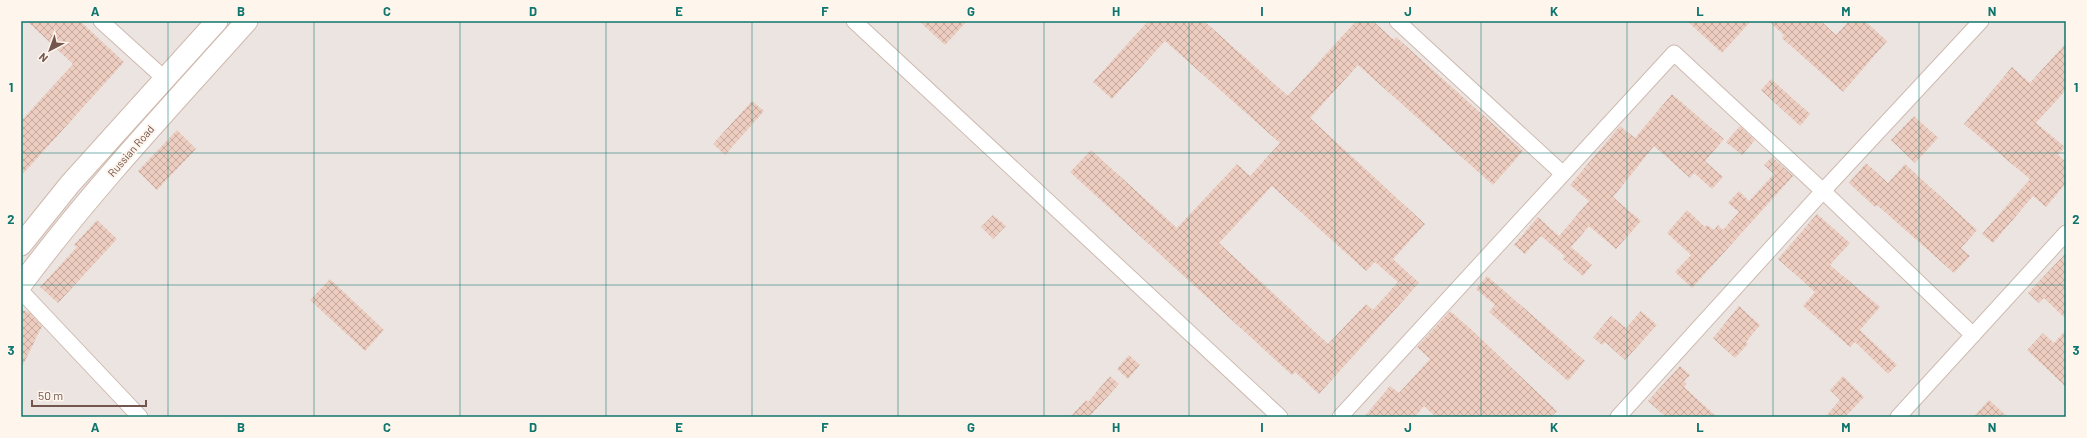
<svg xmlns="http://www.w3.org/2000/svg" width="2087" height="438" font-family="Barlow,sans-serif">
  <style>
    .industrial { fill: #ebe4e0 }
    .building { fill: url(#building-cross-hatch); fill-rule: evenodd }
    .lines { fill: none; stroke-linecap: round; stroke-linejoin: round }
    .minor-casing { stroke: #cebab1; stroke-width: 17 }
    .secondary-casing { stroke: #d0b9ae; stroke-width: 23 }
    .minor { stroke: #fff; stroke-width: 15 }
    .secondary { stroke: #fff; stroke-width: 21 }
    .grid { fill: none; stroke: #0f766e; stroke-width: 1; stroke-opacity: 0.55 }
    .labels { text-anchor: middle; stroke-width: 4; stroke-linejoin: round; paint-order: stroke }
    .street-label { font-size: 11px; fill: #73564d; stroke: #fef5ed }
    .neatline { fill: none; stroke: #0f766e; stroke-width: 1.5 }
    .grid-label { font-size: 13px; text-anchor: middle; font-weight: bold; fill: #0f766e }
  </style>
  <defs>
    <pattern id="building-cross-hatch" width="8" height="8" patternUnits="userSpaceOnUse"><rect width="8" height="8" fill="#eecdc1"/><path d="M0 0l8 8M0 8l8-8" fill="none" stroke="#c5a99f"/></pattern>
  </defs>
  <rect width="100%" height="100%" fill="#fbf1e7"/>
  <rect class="industrial" x="21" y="21" width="2045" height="396"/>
  <g class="building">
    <polygon points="27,21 80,21 124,62 21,176 21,121 73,64"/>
    <polygon points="919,21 967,21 945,45"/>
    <path d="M 1148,21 L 1204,21 L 1288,96 L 1356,21 L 1373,21 L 1394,40 L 1396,37 L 1523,151 L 1493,185 L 1358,65 L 1310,118 L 1425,224 L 1393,259 L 1419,283 L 1319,394 L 1295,372 L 1292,375 L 1070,172 L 1091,150 L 1177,228 L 1237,164 L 1250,176 L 1280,143 L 1165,41 L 1112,99 L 1093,82 ZM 1272,186 L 1366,271 L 1375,262 L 1398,282 L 1373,310 L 1366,304 L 1328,344 L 1219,243 Z"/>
    <polygon points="1687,21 1751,21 1722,53"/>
    <polygon points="1768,21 1821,21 1836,35 1849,21 1865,21 1887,41 1843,92 1782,38 1784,35"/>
    <polygon points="2066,43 2066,90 2036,123 2065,147 2058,155 2066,162 2066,183 2046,207 2033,196 1993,243 1982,234 2030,179 1964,124 2012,67 2030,83"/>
    <polygon points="1771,79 1810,114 1800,126 1761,90"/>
    <polygon points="1672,94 1724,139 1705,161 1723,177 1712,189 1694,173 1690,178 1654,146 1613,197 1641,221 1616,249 1589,226 1571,247 1592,265 1583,276 1563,259 1565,256 1541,236 1525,254 1514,245 1538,217 1559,236 1589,201 1570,185 1620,126 1635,138"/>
    <polygon points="752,101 764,111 725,155 713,144"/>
    <polygon points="1914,116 1938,138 1915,163 1891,140"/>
    <polygon points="1740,126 1755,140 1742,155 1726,142"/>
    <polygon points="177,130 196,149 157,190 138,171"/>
    <polygon points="1772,157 1793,176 1692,288 1675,272 1691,255 1667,233 1687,210 1705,227 1707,225 1714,230 1718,225 1723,230 1739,212 1728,203 1739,191 1749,201 1774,174 1764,165"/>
    <polygon points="1866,163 1888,183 1905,164 1977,230 1961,248 1970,256 1954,273 1877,205 1875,207 1849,183"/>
    <polygon points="1817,214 1850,243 1830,265 1880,307 1860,330 1897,365 1888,374 1855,342 1850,347 1803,306 1815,292 1778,259"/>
    <polygon points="993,215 1006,226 993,239 981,227"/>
    <polygon points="97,220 117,239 58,303 40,287 77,247 74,245"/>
    <polygon points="2066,253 2066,319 2044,298 2039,303 2028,293"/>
    <polygon points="1487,276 1585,361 1568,381 1489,312 1495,305 1476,289"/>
    <polygon points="330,279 384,330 365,351 310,300"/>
    <polygon points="1739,306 1760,325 1746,342 1748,344 1735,358 1713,338"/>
    <polygon points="21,309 30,313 42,326 21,369"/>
    <polygon points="1450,311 1473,331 1557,411 1551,417 1436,417 1424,406 1415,417 1364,417 1390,386 1399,393 1430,359 1417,347"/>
    <polygon points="1641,311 1657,325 1625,360 1605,342 1602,345 1593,337 1611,316 1626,328"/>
    <polygon points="2066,330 2066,387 2027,350 2043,333 2054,343"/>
    <polygon points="1129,355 1140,365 1128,379 1117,369"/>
    <polygon points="1680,366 1690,375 1684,381 1687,384 1684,387 1717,417 1666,417 1648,401"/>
    <polygon points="1110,376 1119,384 1089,417 1070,417 1086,400 1088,402"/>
    <polygon points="1843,376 1864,397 1845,417 1825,417 1840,400 1830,390"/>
    <polygon points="1989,400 2008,417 1973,417"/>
  </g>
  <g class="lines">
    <g class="minor-casing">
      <g id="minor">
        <polyline points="101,21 165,79"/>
        <polyline points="854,21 1280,417"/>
        <polyline points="1397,21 1562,173"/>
        <polyline points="21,291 140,417"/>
        <polyline points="1340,417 1674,53 1823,191 1973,335"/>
        <polyline points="1618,417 1823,191 1981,21"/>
        <polyline points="1898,417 2066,233"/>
      </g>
    </g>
    <g class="secondary-casing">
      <g id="secondary">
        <polyline points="21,245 70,184 217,21"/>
        <path d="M 21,285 C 90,192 170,107 247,21"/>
      </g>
    </g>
    <use href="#minor" class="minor"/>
    <use href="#secondary" class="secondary"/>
  </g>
  <path class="grid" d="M 168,21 L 168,417M 314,21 L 314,417M 460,21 L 460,417M 606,21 L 606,417M 752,21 L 752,417M 898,21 L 898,417M 1044,21 L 1044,417M 1189,21 L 1189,417M 1335,21 L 1335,417M 1481,21 L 1481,417M 1627,21 L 1627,417M 1773,21 L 1773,417M 1919,21 L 1919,417M 21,153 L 2066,153M 21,285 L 2066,285"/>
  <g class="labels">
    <g class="street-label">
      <text transform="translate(131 151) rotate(-49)" y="4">Russian Road</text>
    </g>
  </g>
  <rect width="2087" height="438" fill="none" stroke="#fef5ed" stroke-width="44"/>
  <g transform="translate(50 50) rotate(221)" stroke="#fef5ed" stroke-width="3" paint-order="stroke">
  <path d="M0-3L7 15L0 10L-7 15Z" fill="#73564d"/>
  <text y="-6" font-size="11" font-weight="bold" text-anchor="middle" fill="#73564d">N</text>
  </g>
  <path d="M32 400v6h114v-6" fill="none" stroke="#73564d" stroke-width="2"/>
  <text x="38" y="400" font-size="12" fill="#73564d" stroke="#fef5ed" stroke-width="3" paint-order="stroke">50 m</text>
  <rect x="22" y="22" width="2043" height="394" class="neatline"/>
  <g class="grid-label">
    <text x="95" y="16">A</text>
    <text x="241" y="16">B</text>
    <text x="387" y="16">C</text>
    <text x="533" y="16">D</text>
    <text x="679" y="16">E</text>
    <text x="825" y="16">F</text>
    <text x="971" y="16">G</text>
    <text x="1116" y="16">H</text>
    <text x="1262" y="16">I</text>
    <text x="1408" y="16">J</text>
    <text x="1554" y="16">K</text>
    <text x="1700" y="16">L</text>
    <text x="1846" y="16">M</text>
    <text x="1992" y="16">N</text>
    <text x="11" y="92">1</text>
    <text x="2076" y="92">1</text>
    <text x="11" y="224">2</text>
    <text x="2076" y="224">2</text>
    <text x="11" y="355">3</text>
    <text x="2076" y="355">3</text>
    <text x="95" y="432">A</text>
    <text x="241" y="432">B</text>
    <text x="387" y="432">C</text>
    <text x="533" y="432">D</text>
    <text x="679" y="432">E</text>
    <text x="825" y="432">F</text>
    <text x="971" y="432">G</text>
    <text x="1116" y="432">H</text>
    <text x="1262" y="432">I</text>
    <text x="1408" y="432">J</text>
    <text x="1554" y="432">K</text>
    <text x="1700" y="432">L</text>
    <text x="1846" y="432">M</text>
    <text x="1992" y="432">N</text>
  </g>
</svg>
